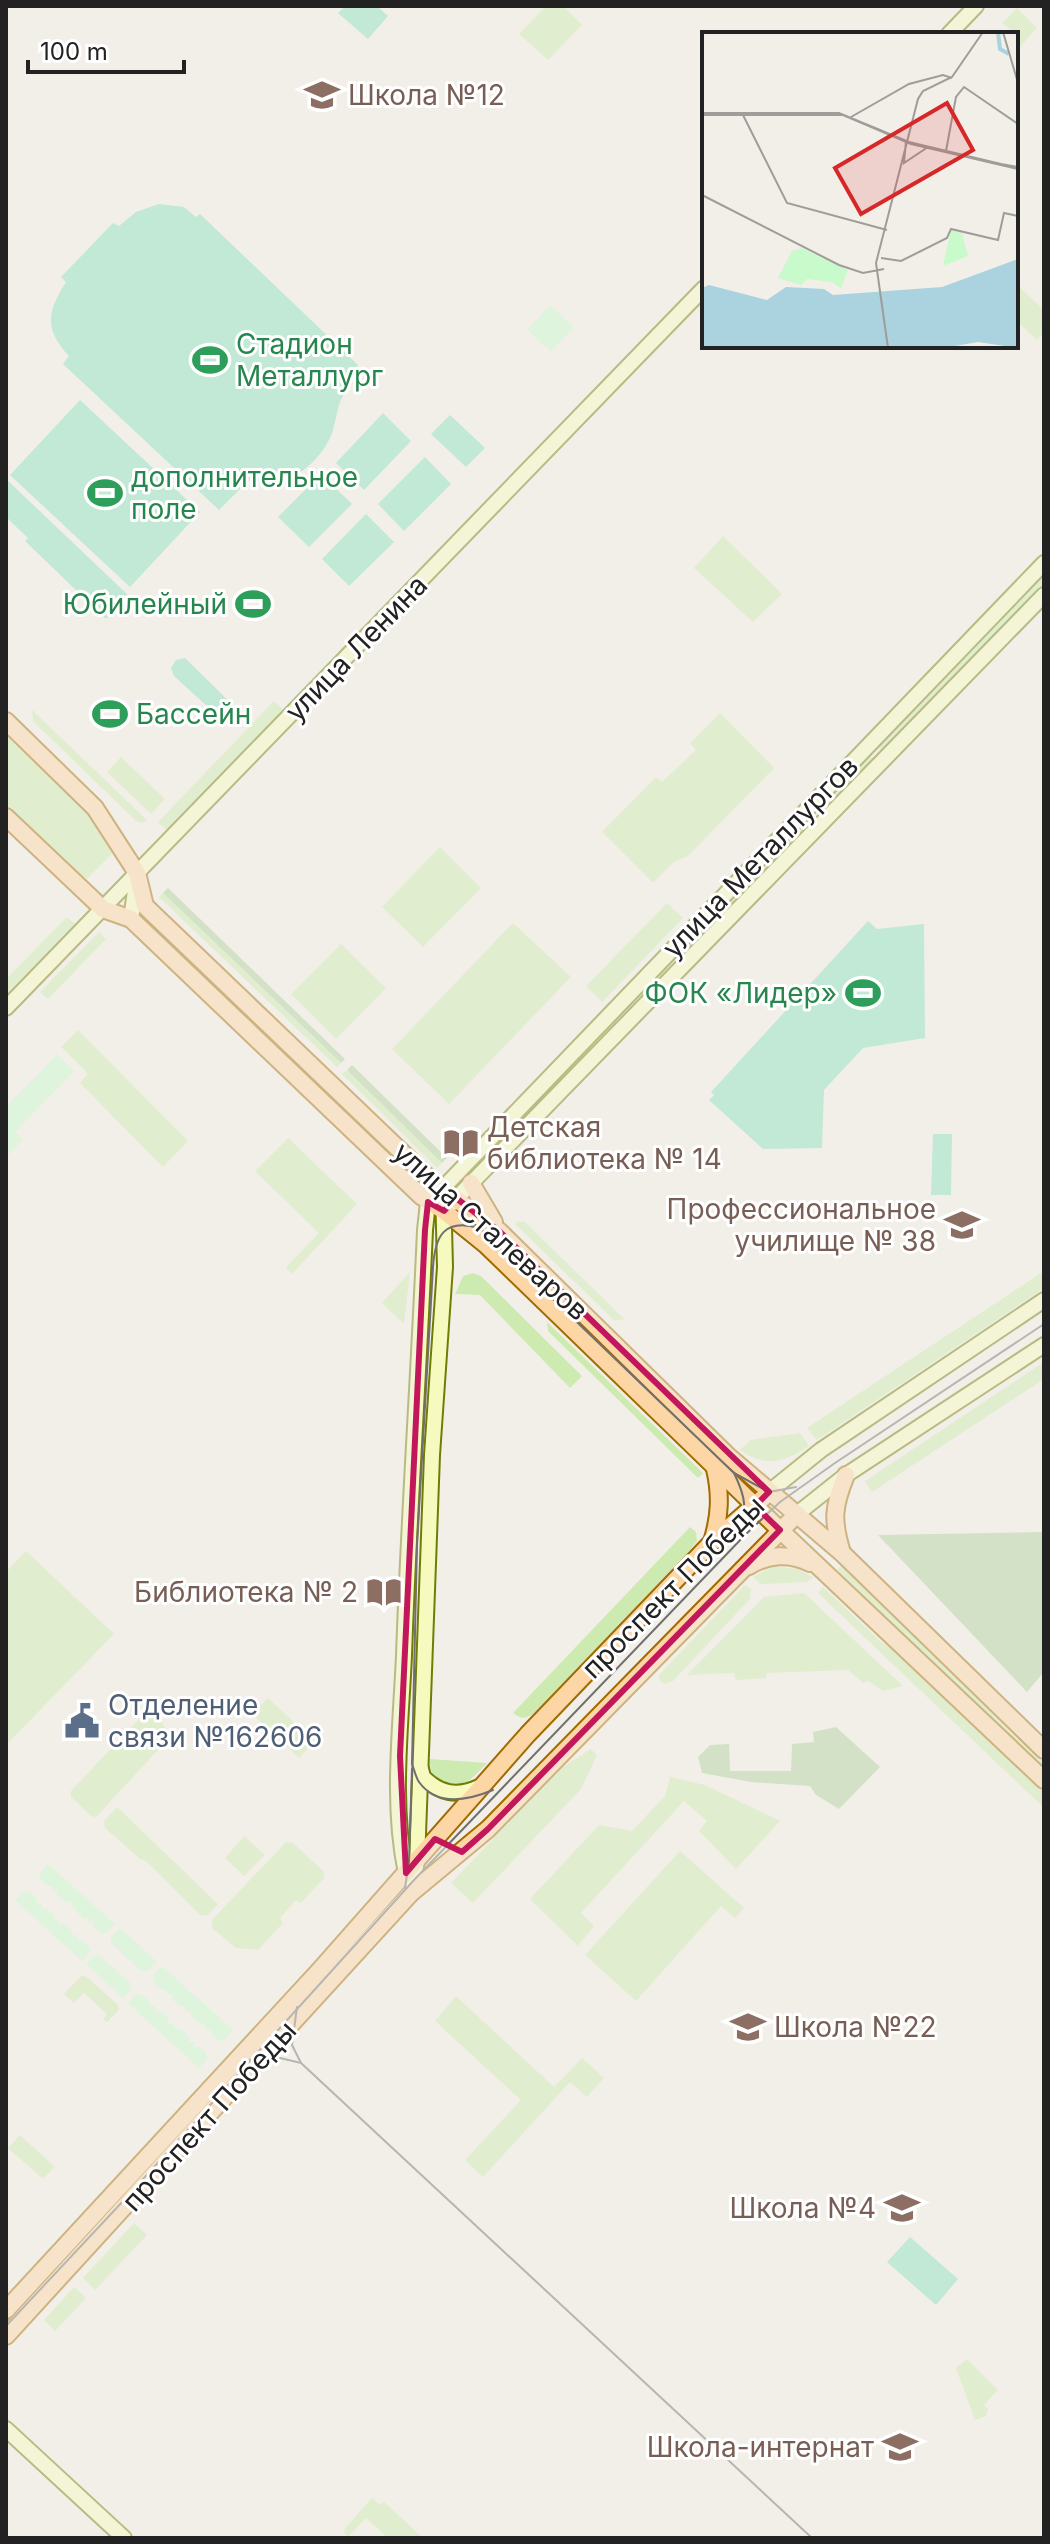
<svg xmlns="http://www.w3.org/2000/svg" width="1050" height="2544" font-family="Inter,sans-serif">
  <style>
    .grass { fill: #cdebb0 }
    .forest { fill: #add19e }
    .park { fill: #c8facc }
    .pitch { fill: #88e0be }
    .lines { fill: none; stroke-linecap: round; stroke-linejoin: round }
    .secondary-casing { stroke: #707d05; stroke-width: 18 }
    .primary-casing { stroke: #a06b00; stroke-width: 20 }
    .secondary { stroke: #f7fabf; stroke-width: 14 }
    .primary { stroke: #fcd6a4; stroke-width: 16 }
    .tram { stroke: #707070; stroke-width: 2 }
    .marked { fill: none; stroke: #c2185b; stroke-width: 6; stroke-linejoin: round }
    .labels { text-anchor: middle; stroke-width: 6; stroke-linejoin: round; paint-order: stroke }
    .education-label { font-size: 28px; fill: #785e54; stroke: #fff; text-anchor: end }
    .leisure-label { font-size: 28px; fill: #27864d; stroke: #fff; text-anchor: start }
    .street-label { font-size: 28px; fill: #222; stroke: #fff }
    .service-label { font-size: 28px; fill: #4e5e75; stroke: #fff; text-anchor: start }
    .inset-river { fill: none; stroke: #aad3df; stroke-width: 4 }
    .inset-road { fill: none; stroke: #9f9d99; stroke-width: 2 }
    .view { fill: #d62828; fill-opacity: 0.15; stroke: #d62828; stroke-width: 4 }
    .inset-edge { fill: none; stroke: #222; stroke-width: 4 }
  </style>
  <rect width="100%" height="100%" fill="#f2efe9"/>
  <g class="grass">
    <polygon points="546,6 563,6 582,25 548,60 519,34"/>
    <polygon points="1017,8 1037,28 1016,51 1016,34 1002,23"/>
    <polygon points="1016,284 1044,310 1044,333 1037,340 1016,320"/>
    <polygon points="723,536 782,594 753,622 694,568"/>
    <polygon points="1044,572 1044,585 883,752 877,746"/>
    <polygon points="274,701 286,712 169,832 158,822"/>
    <polygon points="32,710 147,820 141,823 135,820 33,721"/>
    <polygon points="720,713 774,768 688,856 674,862 653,883 602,832 656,777 662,782 696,750 690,743"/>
    <polygon points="6,730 93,813 113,853 87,879 67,866 6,807"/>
    <polygon points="868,754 875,760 514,1132 509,1134 506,1131"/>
    <polygon points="121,757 165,799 151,814 107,772"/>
    <polygon points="440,847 481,888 423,947 382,907"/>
    <polygon points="163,893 341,1063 337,1067 159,897"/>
    <polygon points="667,903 683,918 602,1002 586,986"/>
    <polygon points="67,917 75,924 6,994 6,979"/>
    <polygon points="513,923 571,977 449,1104 392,1049"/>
    <polygon points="99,932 106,939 48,999 40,992"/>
    <polygon points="341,944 386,988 336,1039 291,994"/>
    <polygon points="78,1030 188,1141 163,1167 80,1083 88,1074 61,1047"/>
    <polygon points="347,1070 442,1163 437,1168 342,1074"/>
    <polygon points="288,1138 357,1204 292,1274 286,1267 319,1233 255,1171"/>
    <polygon points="518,1221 525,1222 624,1319 615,1321 515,1224"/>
    <polygon points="1044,1271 1044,1288 817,1440 807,1428"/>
    <polygon points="410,1272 404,1324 382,1303"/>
    <polygon points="473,1273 481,1276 582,1376 570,1388 480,1295 455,1294 463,1276"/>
    <polygon points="547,1322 703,1473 698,1478 548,1331"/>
    <polygon points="1044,1362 1044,1379 872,1492 865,1481"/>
    <path d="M 800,1433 L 809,1446 C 785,1462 766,1468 740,1450 L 750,1440 Z"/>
    <path d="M 690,1527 L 696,1532 L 697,1541 L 688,1552 L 537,1710 C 529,1718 523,1721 513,1713 Z"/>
    <polygon points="26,1551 114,1634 6,1745 6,1572"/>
    <polygon points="843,1564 1044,1758 1044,1770 837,1570"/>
    <polygon points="773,1566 797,1569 813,1577 807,1582 760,1584 753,1577"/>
    <polygon points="745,1585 751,1589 750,1599 673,1681 664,1684 659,1680 659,1675"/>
    <polygon points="823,1587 881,1642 901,1655 1044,1792 1044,1808 818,1593"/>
    <polygon points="804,1593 903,1686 883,1691 868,1681 863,1683 848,1670 766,1673 766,1678 736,1680 734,1673 687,1675 764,1597"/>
    <polygon points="268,1698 314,1741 299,1758 252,1714"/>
    <path d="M 145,1713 C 157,1714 167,1726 169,1738 L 96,1817 L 91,1816 L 71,1797 L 71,1791 Z"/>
    <polygon points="591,1749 597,1755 581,1789 473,1903 451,1883 560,1769"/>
    <path d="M 430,1759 L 487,1763 C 474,1776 458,1797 439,1782 C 431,1776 430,1769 430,1759 Z"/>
    <polygon points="670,1777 705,1785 780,1821 736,1869 699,1831 707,1821 684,1801 581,1913 594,1926 578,1946 530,1899 599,1825 632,1831 665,1796"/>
    <polygon points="117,1807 218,1904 207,1916 200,1915 146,1861 140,1859 105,1828 104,1821"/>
    <polygon points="244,1836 265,1855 244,1876 225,1858"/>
    <polygon points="286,1842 293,1843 324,1872 324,1878 301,1903 296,1900 280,1918 283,1923 258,1950 236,1948 212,1928 212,1920"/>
    <polygon points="680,1851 744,1908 735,1918 721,1906 636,2001 585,1955"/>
    <polygon points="82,1975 87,1977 118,2005 119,2010 107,2022 103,2019 107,2014 84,1993 74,2003 64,1994"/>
    <polygon points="456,1996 554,2087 582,2058 604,2078 587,2097 570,2082 483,2177 465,2160 521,2100 435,2021"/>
    <polygon points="20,2135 55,2167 43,2179 8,2148"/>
    <polygon points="134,2223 147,2235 95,2290 83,2278"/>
    <polygon points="74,2287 86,2298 55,2331 44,2320"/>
    <polygon points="967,2359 998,2390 984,2405 988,2409 986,2416 975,2420 956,2368"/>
    <polygon points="372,2498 380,2505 384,2502 423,2538 388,2538 366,2518 348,2537 344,2533 345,2528"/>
  </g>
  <g class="forest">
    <polygon points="168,888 345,1059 341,1063 163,893"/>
    <polygon points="142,913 321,1084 316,1089 136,919"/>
    <polygon points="352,1065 447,1158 442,1163 347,1070"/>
    <polygon points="1043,1532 1043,1673 1027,1692 878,1535"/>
    <polygon points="836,1727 880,1767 839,1809 816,1795 810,1786 751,1782 702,1773 698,1757 710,1745 729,1744 730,1771 791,1771 792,1744 814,1742 813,1732"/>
  </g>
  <g class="park">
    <polygon points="550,305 574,327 551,352 527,329"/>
    <polygon points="57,1055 74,1071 15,1132 23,1140 6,1157 6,1107"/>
    <polygon points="48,1864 115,1924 106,1933 100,1933 93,1927 93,1922 88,1923 89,1918 84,1919 76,1911 76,1907 71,1907 71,1902 66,1902 57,1895 57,1891 53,1891 53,1887 48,1886 40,1879 40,1873"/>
    <polygon points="23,1892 29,1892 37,1899 37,1904 42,1903 42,1908 46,1908 54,1915 55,1920 59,1919 59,1924 65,1924 72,1931 72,1935 77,1935 77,1940 81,1940 89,1946 90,1952 82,1961 15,1900"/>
    <polygon points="120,1928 157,1962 148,1971 141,1971 111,1943 111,1937"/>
    <polygon points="94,1956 100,1956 130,1983 131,1990 123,1998 86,1964"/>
    <polygon points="162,1966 233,2030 223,2041 217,2040 211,2034 211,2030 205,2029 205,2024 200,2024 192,2017 191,2012 186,2012 185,2006 180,2006 172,1999 172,1994 167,1994 166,1989 161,1989 154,1983 153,1976"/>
    <polygon points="136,1994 143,1996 150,2001 150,2006 155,2006 155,2011 161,2011 168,2018 169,2024 174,2024 175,2029 181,2029 189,2037 189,2042 194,2042 195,2047 200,2047 206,2052 207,2059 199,2068 128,2003"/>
  </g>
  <g class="pitch">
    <polygon points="345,6 377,6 388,16 368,39 338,13"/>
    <path d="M 159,204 L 184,207 L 196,217 L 200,214 L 358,365 L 342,382 L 346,391 C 337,404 338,412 334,426 C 329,450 304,476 279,482 C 270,484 258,481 248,481 L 219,510 L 63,364 L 69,356 C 44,329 47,312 66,282 L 61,277 L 113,223 L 119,226 L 136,212 Z"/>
    <polygon points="80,400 200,512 130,587 10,475"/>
    <polygon points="383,413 411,441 364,490 336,463"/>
    <polygon points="450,415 485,448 466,467 431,434"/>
    <polygon points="425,457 451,484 404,531 378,504"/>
    <polygon points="321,474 352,504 309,547 278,517"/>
    <polygon points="6,479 129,596 106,619 25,541 28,538 6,517"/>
    <polygon points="366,514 394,542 349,586 322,559"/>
    <polygon points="185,658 239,711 229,721 219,717 174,676 171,668 176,660"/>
    <polygon points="868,921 877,929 924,924 925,1038 863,1048 824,1090 822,1148 763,1149 709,1100 714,1095 711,1092"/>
    <polygon points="933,1134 952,1134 951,1195 931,1195"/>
    <polygon points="910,2237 958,2279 936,2305 887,2262"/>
  </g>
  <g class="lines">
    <g class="secondary-casing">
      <g id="secondary">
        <polyline points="949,34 976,6"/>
        <polyline points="131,919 137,877"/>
        <polyline points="6,1008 704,288"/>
        <polyline points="450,1205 1044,595"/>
        <polyline points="769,1492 821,1450 1044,1300"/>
        <polyline points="797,1514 846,1475 1044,1345"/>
        <path d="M 421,1769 L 423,1777 C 440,1794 457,1797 479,1787"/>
        <path d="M 406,1873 C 391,1803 401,1726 404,1655 C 409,1513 419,1372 425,1230 L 428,1202"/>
        <polyline points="411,1893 417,1861 432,1455 445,1267 443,1188 1044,563"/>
        <polyline points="6,2429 124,2538"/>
      </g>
    </g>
    <g class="primary-casing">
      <g id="primary">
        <polyline points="6,721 95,808 137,873 145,906 433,1182 499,1231 727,1455 843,1554 1044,1750"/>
        <polyline points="6,817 103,909 131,919 421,1196 444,1211 486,1245 780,1530 1044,1780"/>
        <polyline points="471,1183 494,1222"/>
        <path d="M 712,1542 C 720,1516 721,1495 715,1469"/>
        <path d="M 842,1553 C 832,1520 833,1507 846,1475"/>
        <path d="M 749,1566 C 768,1554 790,1553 810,1563"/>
        <polyline points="6,2310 319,1971 528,1734 712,1542 763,1498"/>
        <polyline points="6,2336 411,1893 488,1829 797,1514"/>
      </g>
    </g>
    <use href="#secondary" class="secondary"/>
    <use href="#primary" class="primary"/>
    <g class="tram">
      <path d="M 734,1473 C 747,1500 747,1508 737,1536"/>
      <path d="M 493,1790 C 469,1800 437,1807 419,1782 C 416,1778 414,1769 412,1764 L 417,1545 L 433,1267 C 435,1236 444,1218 479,1228 L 734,1473 L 769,1492 L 796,1487"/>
      <polyline points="405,1888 409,1861 412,1769"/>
      <polyline points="297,2007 292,2045 301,2063 812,2538"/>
      <polyline points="246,2060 280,2058 301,2063"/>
      <polyline points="6,2326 125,2199 414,1880 745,1535 780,1502 835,1463 1044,1324"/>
    </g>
  </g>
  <path d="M0 0H1050V2544H0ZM 456,1198 L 499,1231 L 769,1492 L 755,1506 L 780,1530 L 488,1829 L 462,1852 L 435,1839 L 406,1873 L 400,1756 L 425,1230 L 428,1202 L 444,1211 Z" fill="#f2efe9" fill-opacity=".55" fill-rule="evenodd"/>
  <path class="marked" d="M 456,1198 L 499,1231 L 769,1492 L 755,1506 L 780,1530 L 488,1829 L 462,1852 L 435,1839 L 406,1873 L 400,1756 L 425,1230 L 428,1202 L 444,1211 Z"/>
  <defs>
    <g id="school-bare" transform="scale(2.76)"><path d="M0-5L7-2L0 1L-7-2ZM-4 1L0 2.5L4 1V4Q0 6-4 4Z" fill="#8d6e63" stroke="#fff" stroke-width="2.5" paint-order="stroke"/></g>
    <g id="stadium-bare" transform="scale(2.76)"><path d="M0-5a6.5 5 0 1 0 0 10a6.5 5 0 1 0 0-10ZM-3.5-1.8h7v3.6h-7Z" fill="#2e9e5b" stroke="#fff" stroke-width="2.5" paint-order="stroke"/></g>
    <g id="library-bare" transform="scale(2.76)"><path d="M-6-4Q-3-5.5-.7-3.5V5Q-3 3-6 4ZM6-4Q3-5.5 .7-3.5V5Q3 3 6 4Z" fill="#8d6e63" stroke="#fff" stroke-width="2.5" paint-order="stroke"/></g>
    <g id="university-bare" transform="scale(2.76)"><path d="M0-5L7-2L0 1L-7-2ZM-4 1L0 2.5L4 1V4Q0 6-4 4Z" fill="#8d6e63" stroke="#fff" stroke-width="2.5" paint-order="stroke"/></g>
    <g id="civic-bare" transform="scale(2.76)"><path d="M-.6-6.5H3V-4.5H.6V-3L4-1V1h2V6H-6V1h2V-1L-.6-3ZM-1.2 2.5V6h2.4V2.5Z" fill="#5c6f8a" stroke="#fff" stroke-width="2.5" paint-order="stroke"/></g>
  </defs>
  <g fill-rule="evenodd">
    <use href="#school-bare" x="322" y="95"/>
    <use href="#stadium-bare" x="210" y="360"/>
    <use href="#stadium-bare" x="105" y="493"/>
    <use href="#stadium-bare" x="253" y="604"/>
    <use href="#stadium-bare" x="110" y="714"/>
    <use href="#stadium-bare" x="863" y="993"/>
    <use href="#library-bare" x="461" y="1143"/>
    <use href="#university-bare" x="962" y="1225"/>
    <use href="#library-bare" x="384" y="1592"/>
    <use href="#civic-bare" x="82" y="1721"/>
    <use href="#school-bare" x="748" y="2027"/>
    <use href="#school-bare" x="902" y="2208"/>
    <use href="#school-bare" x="900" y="2447"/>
  </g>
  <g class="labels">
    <g class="education-label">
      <text x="348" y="105" text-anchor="start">Школа №12</text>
      <text x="487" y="1137" text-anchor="start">Детская<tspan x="487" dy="32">библиотека № 14</tspan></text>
      <text x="936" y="1219">Профессиональное<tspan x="936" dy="32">училище № 38</tspan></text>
      <text x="358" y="1602">Библиотека № 2</text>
      <text x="774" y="2037" text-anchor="start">Школа №22</text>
      <text x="876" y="2218">Школа №4</text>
      <text x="874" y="2457">Школа-интернат</text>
    </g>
    <g class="leisure-label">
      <text x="236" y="354">Стадион<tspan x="236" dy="32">Металлург</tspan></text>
      <text x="131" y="487">дополнительное<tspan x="131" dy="32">поле</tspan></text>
      <text x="227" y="614" text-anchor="end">Юбилейный</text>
      <text x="136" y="724">Бассейн</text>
      <text x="837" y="1003" text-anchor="end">ФОК «Лидер»</text>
    </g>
    <g class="street-label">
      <text transform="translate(356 648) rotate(-46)" y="10">улица Ленина</text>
      <text transform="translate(760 857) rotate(-46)" y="10">улица Металлургов</text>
      <text transform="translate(491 1231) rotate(42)" y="10">улица Сталеваров</text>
      <text transform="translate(673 1587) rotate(-45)" y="10">проспект Победы</text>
      <text transform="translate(209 2116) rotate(-48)" y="10">проспект Победы</text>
    </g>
    <g class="service-label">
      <text x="108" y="1715">Отделение<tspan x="108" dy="32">связи №162606</tspan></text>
    </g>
  </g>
  <g transform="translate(702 32)">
    <rect width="316" height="316" fill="#f2efe9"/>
    <path d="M 249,198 L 260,201 L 266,224 L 241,234 ZM 99,216 L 146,238 L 139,256 L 130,250 L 105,247 L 99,253 L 76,246 L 90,219 Z" fill="#c8facc"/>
    <path d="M 316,227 L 316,316 L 276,310 L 241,316 L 0,314 L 0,256 L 7,253 L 65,268 L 84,255 L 122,257 L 131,263 L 240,255 Z" fill="#aad3df"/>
    <path class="inset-river" d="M 296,0 L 298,17 L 307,22"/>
    <path class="inset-road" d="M 301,0 L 316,51M 0,81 L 137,81 L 207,110 L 299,132 L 316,135 L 316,121M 0,83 L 141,83 L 209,112 L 316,137M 41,83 L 85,171 L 185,198M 149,85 L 207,52 L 241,43 L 250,46M 204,109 L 202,131 L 226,115M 244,119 L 254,65 L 262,55 L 316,92M 0,163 L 137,233 L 161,241 L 182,237M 179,226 L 199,229 L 245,206 L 249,197 L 296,208 L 302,181 L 316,184M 186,316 L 174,231 L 216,67 L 221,59 L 250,45 L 281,0"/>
    <path class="view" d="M 245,71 L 271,118 L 159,182 L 133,136 Z"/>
    <rect width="316" height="316" class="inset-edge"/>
  </g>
  <rect width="1050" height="2544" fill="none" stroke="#222222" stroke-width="16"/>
  <path d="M28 60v12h156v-12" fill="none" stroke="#222222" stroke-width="4"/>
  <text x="40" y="60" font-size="24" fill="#222222" stroke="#ffffff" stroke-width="6" paint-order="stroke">100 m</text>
</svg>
